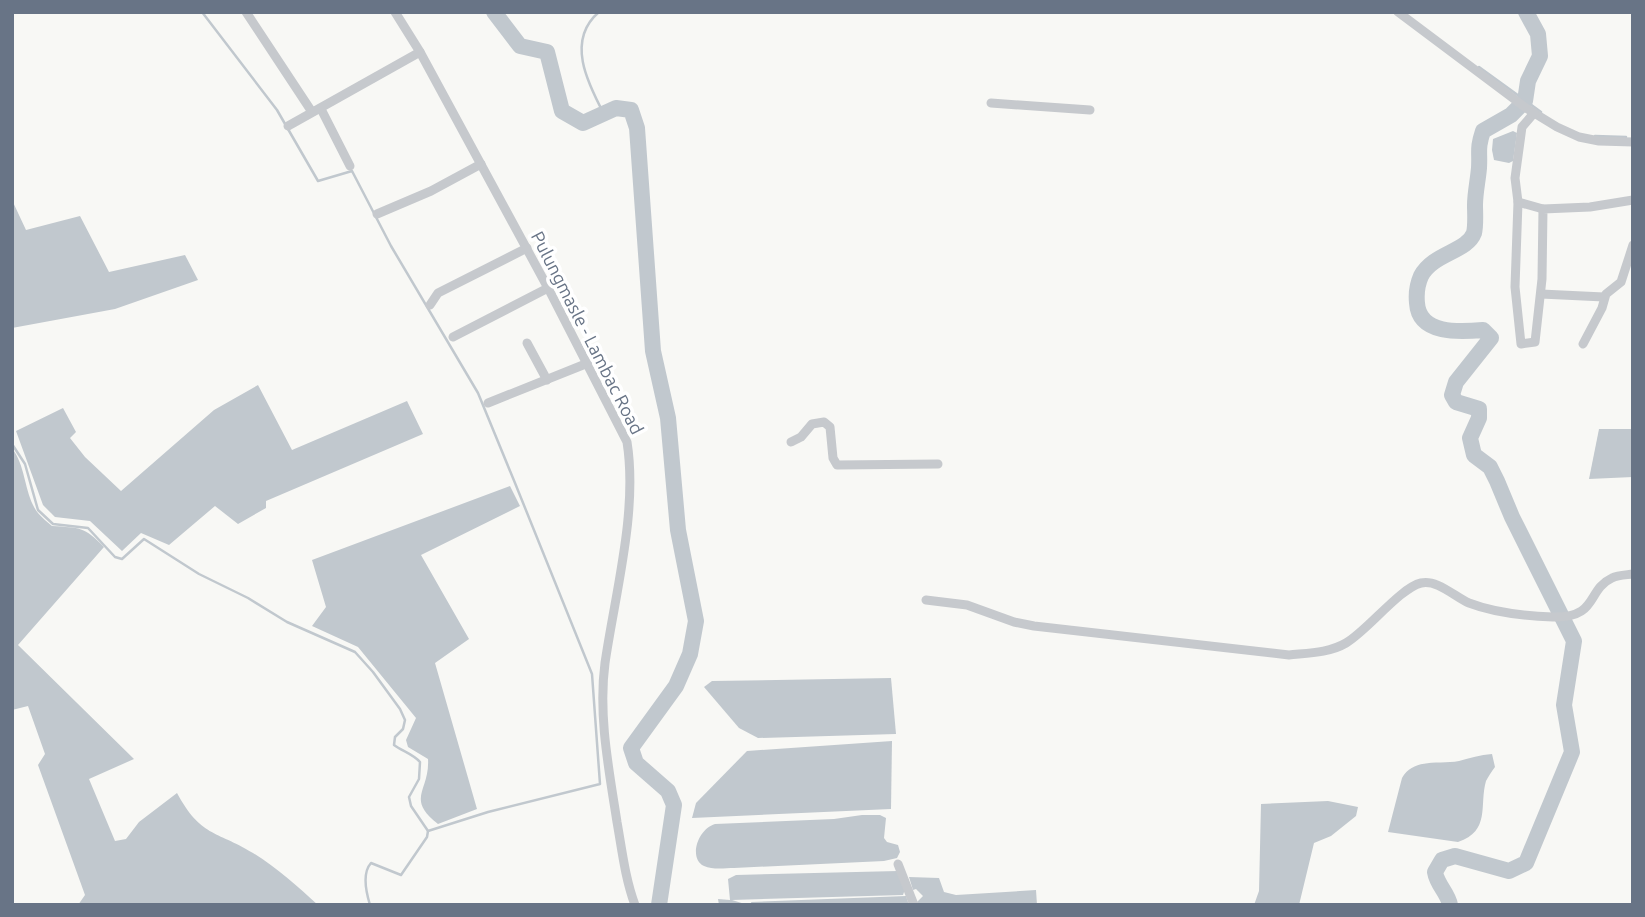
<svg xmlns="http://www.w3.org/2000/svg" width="1645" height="917" font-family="Ubuntu,sans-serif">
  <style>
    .water { fill: #c1c8ce }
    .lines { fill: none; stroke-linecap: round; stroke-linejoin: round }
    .stream { stroke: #c1c8ce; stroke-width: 2.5 }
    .river { stroke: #c1c8ce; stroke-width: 16 }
    .minor { stroke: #c6c9cd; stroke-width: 9 }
    .labels { text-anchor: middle; stroke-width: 7; stroke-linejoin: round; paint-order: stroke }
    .street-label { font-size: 18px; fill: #687486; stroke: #fff }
  </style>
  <rect width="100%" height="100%" fill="#f8f8f5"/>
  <g class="water">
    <polygon points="1513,131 1517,133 1513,161 1509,163 1494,160 1492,150 1493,139"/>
    <polygon points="12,200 26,230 80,216 109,272 185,255 198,280 115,309 12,328"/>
    <polygon points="258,385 292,450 407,401 423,434 266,501 266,508 238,524 215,506 169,545 141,533 122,551 90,521 55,517 43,505 16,431 63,408 76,432 70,438 85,457 121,491 214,410"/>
    <polygon points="1599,429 1633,429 1633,477 1589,479"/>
    <path d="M 12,448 C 25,466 24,486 33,505 C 37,514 45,520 52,526 C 80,528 84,526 104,547 L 18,645 L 134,759 L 89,779 L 115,841 L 126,839 L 139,822 L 177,793 C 201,837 215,830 253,853 C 276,867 298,887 318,905 L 78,905 L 85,895 L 38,765 L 45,754 L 28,706 L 12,710 Z"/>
    <path d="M 510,486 L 520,506 L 421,555 L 469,639 L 435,663 L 477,809 L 438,824 C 405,798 430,791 428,759 L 408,747 L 406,740 L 416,718 L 358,647 L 312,626 L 326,607 L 312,560 Z"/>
    <polygon points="891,678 896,734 758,738 739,728 704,687 712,681"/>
    <polygon points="892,741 891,809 692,818 696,803 747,751"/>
    <path d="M 1492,754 L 1495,767 C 1492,771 1488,777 1486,781 C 1479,805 1491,831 1458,842 L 1388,832 L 1402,778 C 1414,757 1440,765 1459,761 C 1470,758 1480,755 1492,754 Z"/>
    <polygon points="1328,801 1358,807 1356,816 1331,836 1314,843 1299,905 1254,905 1259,891 1261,804"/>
    <path d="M 862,815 L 880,815 L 886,818 L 884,838 L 887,842 L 898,845 L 900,852 L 897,858 L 884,861 L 734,868 C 725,868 713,870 704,866 C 688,858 698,829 715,824 L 834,819 Z"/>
    <polygon points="898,871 905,889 903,895 732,900 748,905 719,905 718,899 730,900 728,879 736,875"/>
    <polygon points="909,877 939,878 944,892 956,895 1036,890 1037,905 918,905 917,902 923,896 916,889 913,890"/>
    <polygon points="906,896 909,905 752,905 751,902"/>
  </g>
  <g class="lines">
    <g class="stream">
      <polyline points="202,12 277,110 318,181 352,171 391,246 478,393 515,483 592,674 600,784 488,812 428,831"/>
      <path d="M 599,12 C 566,40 587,82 604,114"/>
      <polyline points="1479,67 1541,112"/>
      <polyline points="1595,136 1626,137"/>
      <path d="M 12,444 L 25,464 L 38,510 L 53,524 L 88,528 L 115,557 L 122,559 L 144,539 L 199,574 L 248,598 L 287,622 L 355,652 L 373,672 L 400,709 L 405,720 L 403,729 L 395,737 L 394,745 C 402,751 413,754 420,762 L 419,779 L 409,797 L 411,806 L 428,831 L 427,837 L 401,875 L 371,863 C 362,873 366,892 370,905"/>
    </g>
    <g class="river">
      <polyline points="494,12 520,46 547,52 562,111 583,123 616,108 631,110 637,128 653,351 668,418 678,530 696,621 690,654 676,686 631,748 636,763 668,791 674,805 659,905"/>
      <path d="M 1450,905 C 1448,893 1437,885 1435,872 L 1442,860 L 1455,856 L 1509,871 L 1526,863 L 1572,752 L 1564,705 L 1574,641 L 1512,517 L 1497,481 L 1490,467 L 1474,455 L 1470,438 L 1479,418 L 1479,409 L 1456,402 L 1452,395 L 1456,382 L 1491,338 L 1483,330 C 1460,332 1419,335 1417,303 C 1416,293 1417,285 1421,276 C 1433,253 1467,252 1474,233 C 1476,225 1475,213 1475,205 C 1475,193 1478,180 1479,168 C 1480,151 1477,149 1483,131 L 1511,115 L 1525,101 L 1528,81 L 1540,56 L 1538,34 L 1526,12"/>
    </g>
    <g class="minor">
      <polyline points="246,12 312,112"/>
      <path d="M 395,12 L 420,52 L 548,288 L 627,442 C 638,511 615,594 605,663 C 598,715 609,770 617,822 C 622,850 625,878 635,905"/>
      <polyline points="1398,12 1526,108 1557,127 1579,137 1599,141 1633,142"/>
      <polyline points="991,103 1090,110"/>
      <polyline points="321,109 350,166"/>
      <polyline points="1534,113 1522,127 1515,178 1518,202 1515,287 1521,344 1535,342 1542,279 1543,209 1590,207 1633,200"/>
      <polyline points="288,126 420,52"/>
      <polyline points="1518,202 1543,209"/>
      <polyline points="377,214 431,191 481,164"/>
      <polyline points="1541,294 1604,297"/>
      <polyline points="430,305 438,293 527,248"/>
      <polyline points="453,337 548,288"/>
      <polyline points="527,343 547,380"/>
      <polyline points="1583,344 1602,308 1606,294 1621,282 1633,245"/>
      <polyline points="488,403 588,363"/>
      <polyline points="791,442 801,437 812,424 824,422 830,427 833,458 837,465 938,464"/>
      <path d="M 926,600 L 967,605 L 1014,622 L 1034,626 L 1289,655 C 1308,653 1329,653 1346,643 C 1367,631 1400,588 1421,583 C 1437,579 1455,597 1469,603 C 1495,613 1526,616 1553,617 C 1599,618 1586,590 1612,578 C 1618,575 1626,575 1633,574"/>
      <polyline points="898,864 914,905"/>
    </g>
  </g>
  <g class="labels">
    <g class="street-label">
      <text transform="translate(587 333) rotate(63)" y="6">Pulungmasle - Lambac Road</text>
    </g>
  </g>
  <rect width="1645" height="917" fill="none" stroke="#687486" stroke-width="28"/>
</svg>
